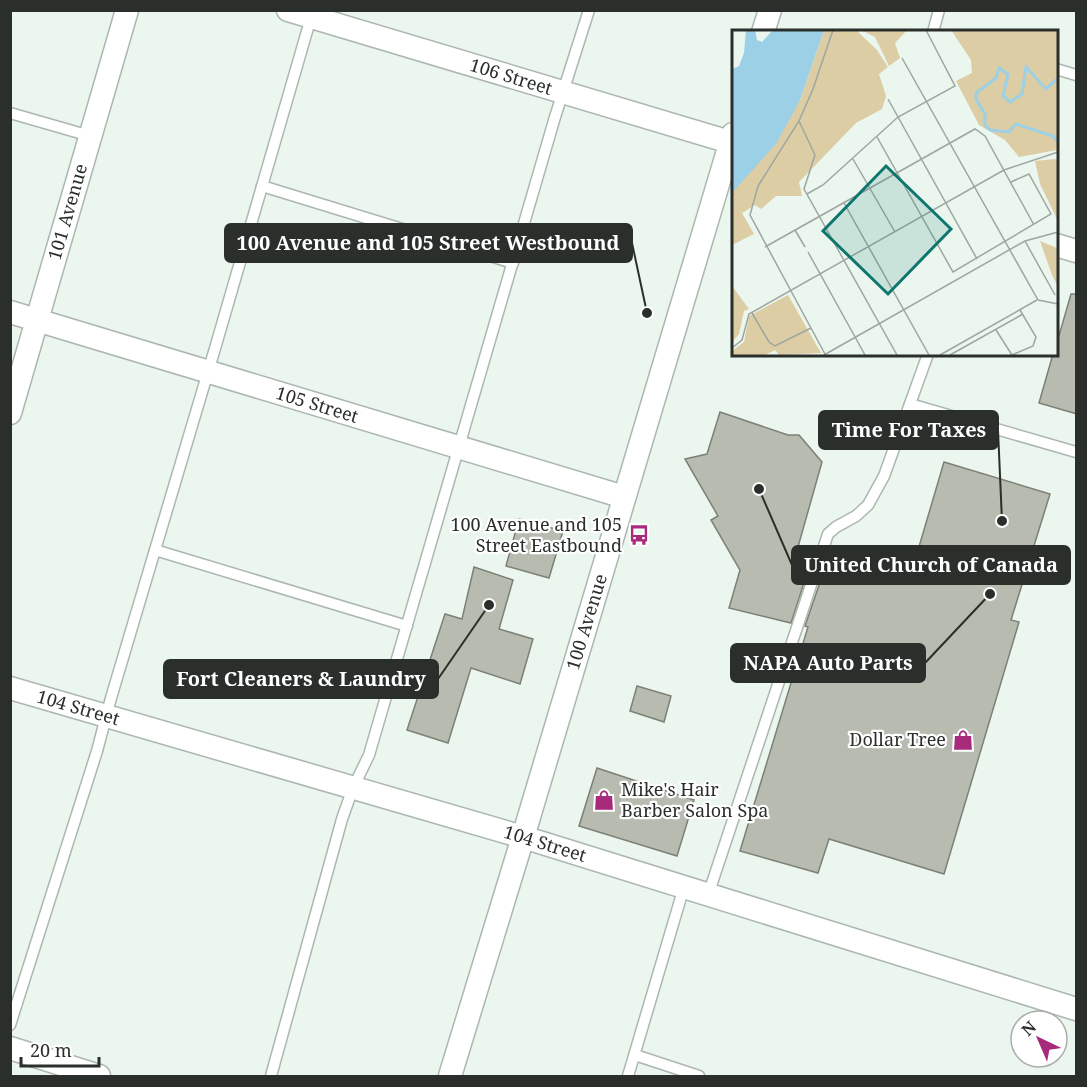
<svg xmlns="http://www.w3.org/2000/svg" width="1087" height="1087" font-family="'Noto Serif',serif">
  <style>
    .building { fill: #b7bbb0; stroke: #7d8076; stroke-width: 1.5 }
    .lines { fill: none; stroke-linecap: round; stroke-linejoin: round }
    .service-casing { stroke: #abb7af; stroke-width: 13 }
    .minor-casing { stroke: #abb7af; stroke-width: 25 }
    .service { stroke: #fff; stroke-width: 10 }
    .minor { stroke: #fff; stroke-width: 22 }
    .labels { text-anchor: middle; stroke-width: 4.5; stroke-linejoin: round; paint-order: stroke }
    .street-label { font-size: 18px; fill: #2a2f2c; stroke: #fff }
    .poi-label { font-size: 18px; fill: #2a2f2c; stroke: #fff; text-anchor: end }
    .inset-river { fill: none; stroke: #9bd0e6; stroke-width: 3 }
    .inset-road { fill: none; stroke: #9da6a0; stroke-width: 1.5 }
    .view { fill: #0f766e; fill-opacity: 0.15; stroke: #0f766e; stroke-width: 3 }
    .inset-edge { fill: none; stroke: #2a2f2c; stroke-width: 3 }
    .leader { fill: none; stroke: #2a2f2c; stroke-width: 2 }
    .callout-dot { fill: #2a2f2c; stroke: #fff; stroke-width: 2 }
    .callout { fill: #2a2f2c; stroke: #2a2f2c; stroke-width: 2 }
    .callout-label { font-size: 20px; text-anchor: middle; font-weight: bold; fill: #fff }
  </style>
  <rect width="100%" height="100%" fill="#eaf6ee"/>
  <g class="building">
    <polygon points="1071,294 1077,294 1077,414 1039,403 1053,354 1056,354 1056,346"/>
    <polygon points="720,412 788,435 799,435 822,462 796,554 812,558 791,623 729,608 740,570 711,520 718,516 685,459 707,454"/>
    <polygon points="944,462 1050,494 1011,620 1019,622 944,874 829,839 818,873 740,851 808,627 805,626 827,562 908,584"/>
    <polygon points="519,519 563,531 549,578 506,566"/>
    <polygon points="474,567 513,580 499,629 533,639 520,684 471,668 448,743 407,730 445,614 462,619"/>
    <polygon points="637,686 671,696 664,722 630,711"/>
    <polygon points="597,768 694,800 677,856 579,826"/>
  </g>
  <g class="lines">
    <g class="service-casing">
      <g id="service">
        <polyline points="933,32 939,10"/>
        <polyline points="1056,69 1076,75"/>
        <polyline points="10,113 90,136"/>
        <polyline points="262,186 513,263"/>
        <polyline points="910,404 1076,452"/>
        <polyline points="155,550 407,626"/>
        <polyline points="708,895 828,534 836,527 856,516 868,505 884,476 928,354"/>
        <polyline points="10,1025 97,751 111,698 216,345 312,14"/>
        <polyline points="635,1055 699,1076"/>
        <polyline points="271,1076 342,819 353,788 369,755 555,117 589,10"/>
        <polyline points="628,1076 684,887"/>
      </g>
    </g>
    <g class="minor-casing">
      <g id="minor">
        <polyline points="288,10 733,143"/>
        <polyline points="763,32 770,10"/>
        <polyline points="1056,245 1076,251"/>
        <polyline points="10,312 624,497"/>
        <polyline points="10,413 127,10"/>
        <polyline points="10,688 523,837 1076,1009"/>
        <polyline points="10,1048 99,1076"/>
        <polyline points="450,1076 523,837 733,134"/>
      </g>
    </g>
    <use href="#service" class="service"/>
    <use href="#minor" class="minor"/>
  </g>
  <defs>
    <g id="bus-bare" transform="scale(1.62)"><path d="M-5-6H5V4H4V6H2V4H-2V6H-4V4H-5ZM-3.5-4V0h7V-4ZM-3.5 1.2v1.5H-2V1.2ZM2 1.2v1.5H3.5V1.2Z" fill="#a82a7b" stroke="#fff" stroke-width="2.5" paint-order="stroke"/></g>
    <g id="shop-bare" transform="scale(1.62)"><path d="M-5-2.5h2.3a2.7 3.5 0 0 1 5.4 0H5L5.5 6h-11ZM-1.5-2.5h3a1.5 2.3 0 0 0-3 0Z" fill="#a82a7b" stroke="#fff" stroke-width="2.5" paint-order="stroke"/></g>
  </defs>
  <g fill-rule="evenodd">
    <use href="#bus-bare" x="639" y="535"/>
    <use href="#shop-bare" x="963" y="740"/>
    <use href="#shop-bare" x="604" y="800"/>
  </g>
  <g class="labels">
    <g class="street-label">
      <text transform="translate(511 77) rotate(17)" y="6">106 Street</text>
      <text transform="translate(68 212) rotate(-74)" y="6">101 Avenue</text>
      <text transform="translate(317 405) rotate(17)" y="6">105 Street</text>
      <text transform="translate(587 622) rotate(-73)" y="6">100 Avenue</text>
      <text transform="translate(78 708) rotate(16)" y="6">104 Street</text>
      <text transform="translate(545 844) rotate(17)" y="6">104 Street</text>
    </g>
    <g class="poi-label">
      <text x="622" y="531">100 Avenue and 105<tspan x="622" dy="21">Street Eastbound</tspan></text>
      <text x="946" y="746">Dollar Tree</text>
      <text x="621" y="796" text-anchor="start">Mike's Hair<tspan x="621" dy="21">Barber Salon Spa</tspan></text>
    </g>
  </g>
  <g transform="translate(732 30)">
    <rect width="326" height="326" fill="#eaf6ee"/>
    <path d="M 92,0 L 124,0 L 145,20 L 156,37 L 147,44 L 154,66 L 150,79 L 124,93 L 67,152 L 70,166 L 44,166 L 29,179 L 23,175 L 10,183 L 22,204 L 0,215 L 0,163 L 68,70 ZM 129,0 L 175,0 L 163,13 L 168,28 L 157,36 L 143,7 ZM 219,0 L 325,0 L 325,120 L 287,127 L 273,110 L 247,95 L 224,51 L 240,43 L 239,30 ZM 323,129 L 325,130 L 325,189 L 308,154 L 303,131 ZM 308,211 L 325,218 L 325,255 L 320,245 ZM 0,256 L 17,279 L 12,281 L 7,304 L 0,312 ZM 56,265 L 89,323 L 47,325 L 43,320 L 33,325 L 0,325 L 0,321 L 12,312 L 17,286 Z" fill="#ddcda4"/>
    <path d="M 14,0 L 23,0 L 25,10 L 30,12 L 41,0 L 92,0 L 68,70 L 44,114 L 0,163 L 0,39 L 7,36 L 12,23 Z" fill="#9bd0e6"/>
    <path class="inset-river" d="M 326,48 L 314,59 L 294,37 L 290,64 L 278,72 L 271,66 L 276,44 L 267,38 L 264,48 L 244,63 L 244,69 L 253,84 L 253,95 L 258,100 L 277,102 L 284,94 L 321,106 L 326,112"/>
    <path class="inset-road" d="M 170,28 L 306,270M 156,69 L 245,229M 67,91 L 83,125 L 72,159 L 165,325M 145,107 L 221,242 L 319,184 L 297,144 L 279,152M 121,129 L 163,202M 75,164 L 91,155 L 166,87 L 223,56 L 194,0M 112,173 L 197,325M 63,200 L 73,217M 293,211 L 323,265M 33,217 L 243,99 L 253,106 L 302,195M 76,222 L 133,325M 306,270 L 326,274M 20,283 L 37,312 L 43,316 L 79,298M 264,300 L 280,325 L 301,316 L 304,307 L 288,280M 0,318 L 10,310 L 17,284 L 272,140 L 326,122M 93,324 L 18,185 L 26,156 L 67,91 L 81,59 L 101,0M 92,325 L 293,211 L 326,202M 208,325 L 305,270M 218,325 L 291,284"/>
    <path class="view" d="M 154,136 L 219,199 L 156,264 L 91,201 Z"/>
    <rect width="326" height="326" class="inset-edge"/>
  </g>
  <path class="leader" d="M647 313L632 243M1002 521L998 430M759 489L792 565M990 594L925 663M489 605L438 679"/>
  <g class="callout-dot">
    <circle cx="647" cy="313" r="6"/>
    <circle cx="1002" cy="521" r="6"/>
    <circle cx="759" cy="489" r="6"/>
    <circle cx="990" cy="594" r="6"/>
    <circle cx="489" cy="605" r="6"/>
  </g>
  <g class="callout">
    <rect x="225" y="224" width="407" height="38" rx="6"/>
    <rect x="819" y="411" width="179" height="38" rx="6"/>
    <rect x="792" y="546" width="278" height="38" rx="6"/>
    <rect x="731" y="644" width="194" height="38" rx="6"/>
    <rect x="164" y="660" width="274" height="38" rx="6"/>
  </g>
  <g class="callout-label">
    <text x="428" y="250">100 Avenue and 105 Street Westbound</text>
    <text x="909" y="437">Time For Taxes</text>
    <text x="931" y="572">United Church of Canada</text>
    <text x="828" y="670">NAPA Auto Parts</text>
    <text x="301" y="686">Fort Cleaners &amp; Laundry</text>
  </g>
  <rect width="1087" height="1087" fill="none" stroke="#2a2f2c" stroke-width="24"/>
  <g transform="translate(1039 1039) rotate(316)"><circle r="28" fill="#ffffff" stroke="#aaacab" stroke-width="1.5"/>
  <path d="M0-4.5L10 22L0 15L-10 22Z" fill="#a82a7b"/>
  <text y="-9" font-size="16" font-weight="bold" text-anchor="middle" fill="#2a2f2c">N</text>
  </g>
  <path d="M21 1057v9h78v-9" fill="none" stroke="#2a2f2c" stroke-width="3"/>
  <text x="30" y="1057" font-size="18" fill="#2a2f2c" stroke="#ffffff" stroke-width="4.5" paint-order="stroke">20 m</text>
</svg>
